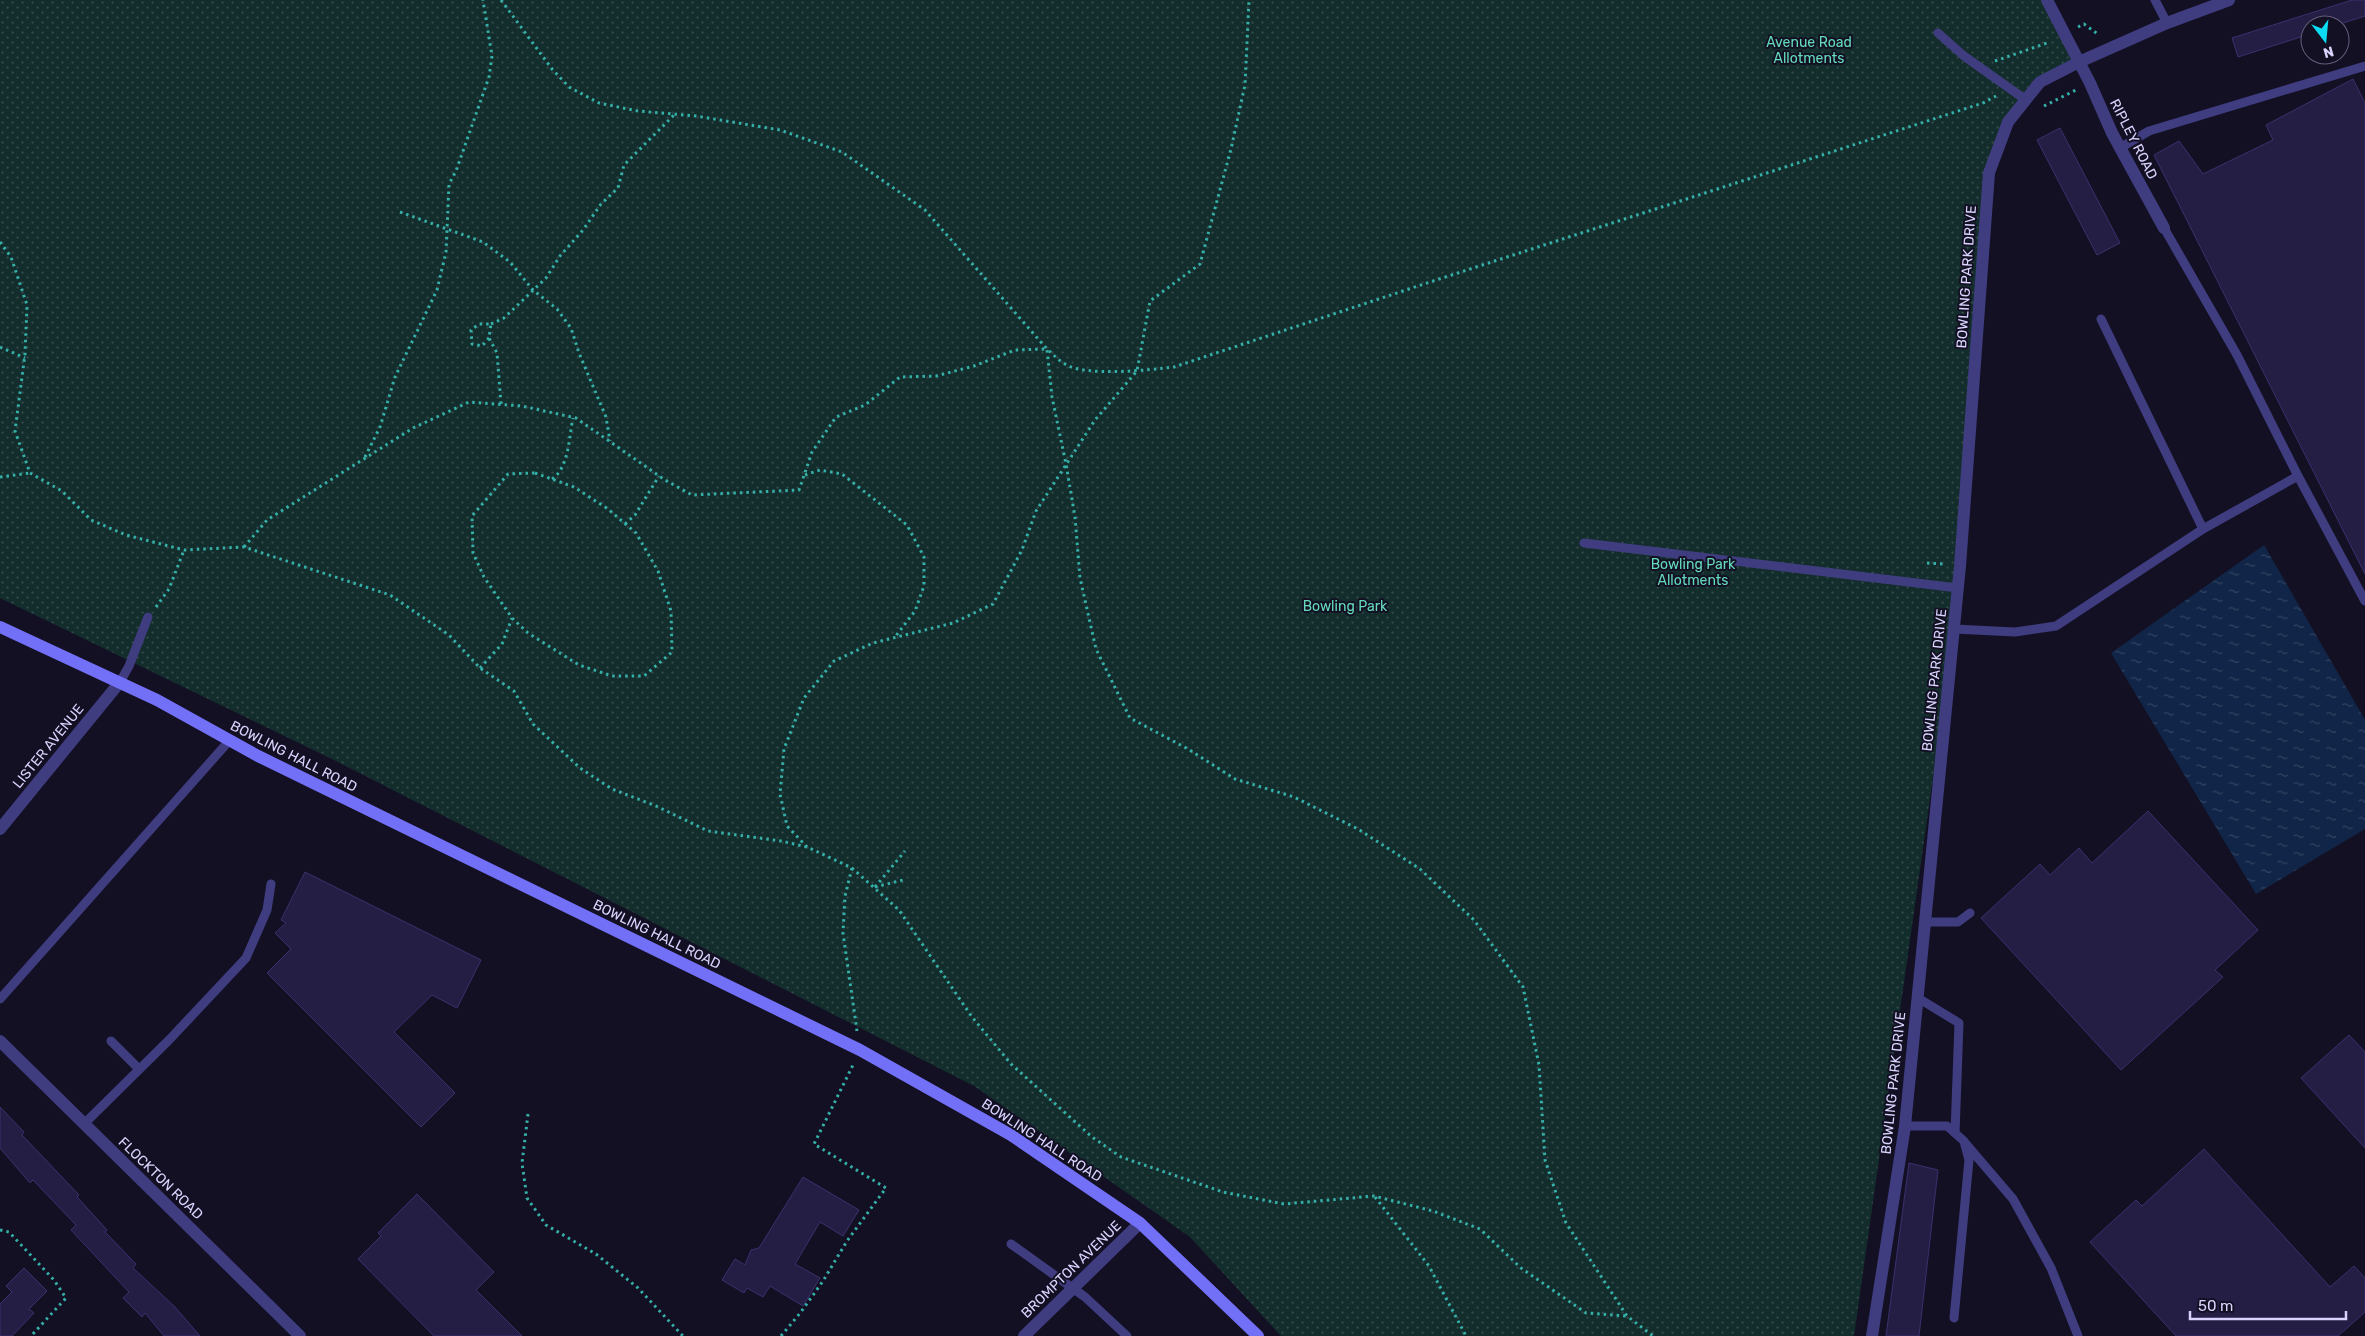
<svg xmlns="http://www.w3.org/2000/svg" width="2365" height="1336" font-family="Rubik,sans-serif">
  <style>
    .park { fill: url(#park-dots) }
    .water { fill: url(#water-ripples) }
    .building { fill: #241d44; stroke: #3c306e }
    .lines { fill: none; stroke-linecap: round; stroke-linejoin: round }
    .path { stroke: #35b0a8; stroke-width: 3; stroke-dasharray: 2.5 4; stroke-linecap: butt }
    .lane { stroke: #3f3d80; stroke-width: 9 }
    .street { stroke: #3f3d80; stroke-width: 12 }
    .secondary { stroke: #7370f8; stroke-width: 12 }
    .labels { text-anchor: middle; stroke-width: 4; stroke-linejoin: round; paint-order: stroke }
    .park-label { font-size: 14px; fill: #64dabb; stroke: #131024 }
    .street-label { font-size: 14px; fill: #d9d4fd; stroke: #131024 }
  </style>
  <defs>
    <pattern id="park-dots" width="8" height="8" patternUnits="userSpaceOnUse" patternTransform="scale(1.25)"><rect width="8" height="8" fill="#132d2c"/><path d="M2 2h.1M6 6h.1" fill="none" stroke="#354b4c" stroke-width="1.8" stroke-linecap="round"/></pattern>
    <pattern id="water-ripples" width="26" height="14" patternUnits="userSpaceOnUse" patternTransform="scale(1.25)"><rect width="26" height="14" fill="#102547"/><path d="M2 4q2-2 4 0t4 0M15 11q2-2 4 0t4 0" fill="none" stroke="#324462"/></pattern>
  </defs>
  <rect width="100%" height="100%" fill="#131024"/>
  <polygon class="park" points="0,0 2047,0 2079,62 2040,82 2008,122 1989,173 1954,629 1854,1336 1281,1336 1190,1237 974,1086 334,760 0,598"/>
  <polygon class="water" points="2264,545 2365,720 2365,829 2256,894 2111,653"/>
  <g class="building">
    <polygon points="2352,0 2365,0 2365,16 2337,25 2310,25 2310,34 2238,57 2232,38"/>
    <polygon points="2353,79 2365,103 2365,574 2154,155 2179,141 2203,174 2273,140 2266,125"/>
    <polygon points="2060,128 2120,243 2097,255 2037,140"/>
    <polygon points="2148,811 2258,930 2215,970 2223,977 2121,1070 1981,918 2040,864 2050,875 2079,848 2092,863"/>
    <polygon points="305,872 481,960 457,1008 432,995 394,1032 455,1093 421,1127 267,973 291,949 275,933 286,923 281,920"/>
    <polygon points="2349,1035 2365,1052 2365,1148 2301,1078"/>
    <polygon points="0,1107 24,1132 22,1135 79,1195 77,1197 107,1230 105,1232 136,1264 133,1268 175,1307 200,1336 164,1336 145,1313 142,1317 123,1298 129,1292 71,1230 76,1225 33,1180 30,1183 0,1148"/>
    <polygon points="2204,1149 2330,1287 2354,1266 2365,1278 2365,1312 2338,1336 2176,1336 2090,1242 2136,1200 2142,1206"/>
    <polygon points="1909,1163 1938,1170 1919,1336 1886,1336"/>
    <polygon points="803,1177 859,1210 843,1236 820,1222 795,1264 820,1278 803,1306 770,1286 763,1297 747,1288 744,1293 722,1280 735,1259 745,1265 751,1250 759,1248"/>
    <polygon points="417,1194 494,1272 476,1290 522,1336 434,1336 358,1259 381,1236 378,1233"/>
    <polygon points="24,1268 47,1291 29,1309 34,1313 12,1336 0,1336 0,1304 12,1292 6,1286"/>
  </g>
  <g class="lines">
    <g class="path">
      <path d="M 501,0 L 552,69 L 569,87 L 599,103 L 638,111 L 696,116 L 780,130 L 842,152 L 925,210 L 1047,349 C 1053,354 1058,360 1065,364 C 1084,377 1150,370 1174,367 L 1430,282 L 1983,103 L 1996,96"/>
      <polyline points="2078,27 2084,24 2099,35"/>
      <polyline points="1995,61 2050,42"/>
      <polyline points="2044,106 2076,90"/>
      <polyline points="400,212 483,242 510,262 533,290 557,309 571,328 579,353 606,417 610,441"/>
      <polyline points="0,242 11,257 27,305 25,354 15,431 30,473 62,491 91,520 126,535 184,550 244,547 390,595 449,635 480,668 514,691 533,724 580,768 612,789 656,806 708,831 781,841 807,847 852,868 899,910 972,1017 1011,1064 1092,1137 1121,1157 1223,1192 1284,1204 1374,1196 1433,1211 1480,1229 1521,1268 1586,1313 1626,1316"/>
      <polyline points="491,324 504,318 546,278 560,256 583,230 601,204 618,188 624,165 674,115"/>
      <polyline points="489,338 482,346 472,344 471,330 479,324 491,324 489,338 497,353 501,404"/>
      <polyline points="0,347 25,358"/>
      <polyline points="365,457 380,427 395,377 437,290 446,252 449,184 456,171 489,77 492,56 483,0"/>
      <polygon points="535,473 574,487 608,509 636,533 658,571 671,611 672,652 644,676 612,676 579,665 528,633 512,618 484,577 473,553 472,516 508,474"/>
      <polyline points="805,475 820,470 842,474 907,525 924,557 924,586 915,611 895,637"/>
      <polyline points="0,477 30,473"/>
      <path d="M 552,479 C 569,468 569,436 573,418"/>
      <polyline points="625,524 635,515 659,476"/>
      <polyline points="244,547 267,520 413,428 469,402 522,406 576,418 665,480 692,495 799,490 812,452 836,417 865,405 900,377 936,376 974,366 1015,350 1047,349 1052,397 1066,464 1075,517 1080,578 1096,649 1130,718 1188,749 1235,779 1294,797 1358,829 1420,869 1474,920 1523,987 1539,1065 1545,1160 1566,1223 1627,1316 1653,1336"/>
      <polyline points="1927,563 1944,564"/>
      <polyline points="156,607 169,589 184,550"/>
      <polyline points="480,668 502,644 512,618"/>
      <polyline points="807,847 787,826 780,794 784,749 804,698 834,661 873,643 953,623 993,604 1022,550 1036,511 1095,420 1137,371 1150,301 1200,264 1231,149 1245,85 1249,0"/>
      <polyline points="852,868 845,896 843,933 857,1031"/>
      <polyline points="875,887 905,851"/>
      <polyline points="875,887 903,880"/>
      <polyline points="528,1114 522,1163 527,1198 546,1225 596,1254 638,1288 683,1336"/>
      <polyline points="1375,1197 1429,1266 1466,1336"/>
      <polyline points="0,1230 9,1232 54,1280 66,1298 31,1336"/>
      <polyline points="781,1336 801,1312 823,1281 847,1241 886,1188 814,1144 853,1065"/>
    </g>
    <g class="lane">
      <polyline points="2155,0 2167,23"/>
      <polyline points="1938,33 1964,56 2026,100"/>
      <polyline points="2120,148 2149,131 2365,66"/>
      <polyline points="2164,228 2237,355 2298,476"/>
      <polyline points="2101,319 2203,529"/>
      <polyline points="1584,543 1958,588"/>
      <polyline points="1954,629 2015,632 2056,626 2203,529 2298,476 2365,601"/>
      <polyline points="120,682 129,666 148,617"/>
      <polyline points="1925,922 1958,922 1970,913"/>
      <polyline points="1918,998 1959,1023 1955,1133"/>
      <polyline points="0,999 229,741"/>
      <polyline points="111,1041 139,1069"/>
      <polyline points="84,1124 170,1039 246,958 267,910 271,884"/>
      <polyline points="1905,1126 1947,1126 1964,1141 1969,1160 1954,1318"/>
      <polyline points="1966,1144 2013,1199 2051,1268 2078,1336"/>
      <polyline points="1011,1244 1085,1297 1127,1336"/>
    </g>
    <g class="street">
      <polyline points="2047,0 2090,83 2112,133 2164,228"/>
      <polyline points="0,829 120,682"/>
      <polyline points="0,1041 300,1336"/>
      <polyline points="1024,1336 1140,1223"/>
      <polyline points="1872,1336 1905,1126 1960,566 1989,173 2008,122 2040,82 2079,62 2167,23 2229,0"/>
    </g>
    <polyline class="secondary" points="0,627 157,700 258,756 860,1050 1011,1135 1140,1223 1258,1336"/>
  </g>
  <g class="labels">
    <g class="park-label">
      <text x="1809" y="47">Avenue Road<tspan x="1809" dy="16">Allotments</tspan></text>
      <text x="1693" y="569">Bowling Park<tspan x="1693" dy="16">Allotments</tspan></text>
      <text x="1345" y="611">Bowling Park</text>
    </g>
    <g class="street-label">
      <text transform="translate(2134 139) rotate(63)" y="5">RIPLEY ROAD</text>
      <text transform="translate(1966 277) rotate(-86)" y="5">BOWLING PARK DRIVE</text>
      <text transform="translate(1934 680) rotate(-84)" y="5">BOWLING PARK DRIVE</text>
      <text transform="translate(48 746) rotate(-51)" y="5">LISTER AVENUE</text>
      <text transform="translate(294 756) rotate(27)" y="5">BOWLING HALL ROAD</text>
      <text transform="translate(657 934) rotate(26)" y="5">BOWLING HALL ROAD</text>
      <text transform="translate(1893 1083) rotate(-84)" y="5">BOWLING PARK DRIVE</text>
      <text transform="translate(1042 1140) rotate(33)" y="5">BOWLING HALL ROAD</text>
      <text transform="translate(161 1178) rotate(44)" y="5">FLOCKTON ROAD</text>
      <text transform="translate(1071 1269) rotate(-44)" y="5">BROMPTON AVENUE</text>
    </g>
  </g>
  <g transform="translate(2325 40) rotate(164)"><circle r="24" fill="#131024" stroke="#625e7b"/>
  <path d="M0-4L9 19L0 12L-9 19Z" fill="#0cdcf1"/>
  <text y="-8" font-size="14" font-weight="bold" text-anchor="middle" fill="#d9d4fd">N</text>
  </g>
  <path d="M2190 1311v8h156v-8" fill="none" stroke="#d9d4fd" stroke-width="2.5"/>
  <text x="2198" y="1311" font-size="15" fill="#d9d4fd" stroke="#131024" stroke-width="4" paint-order="stroke">50 m</text>
</svg>
